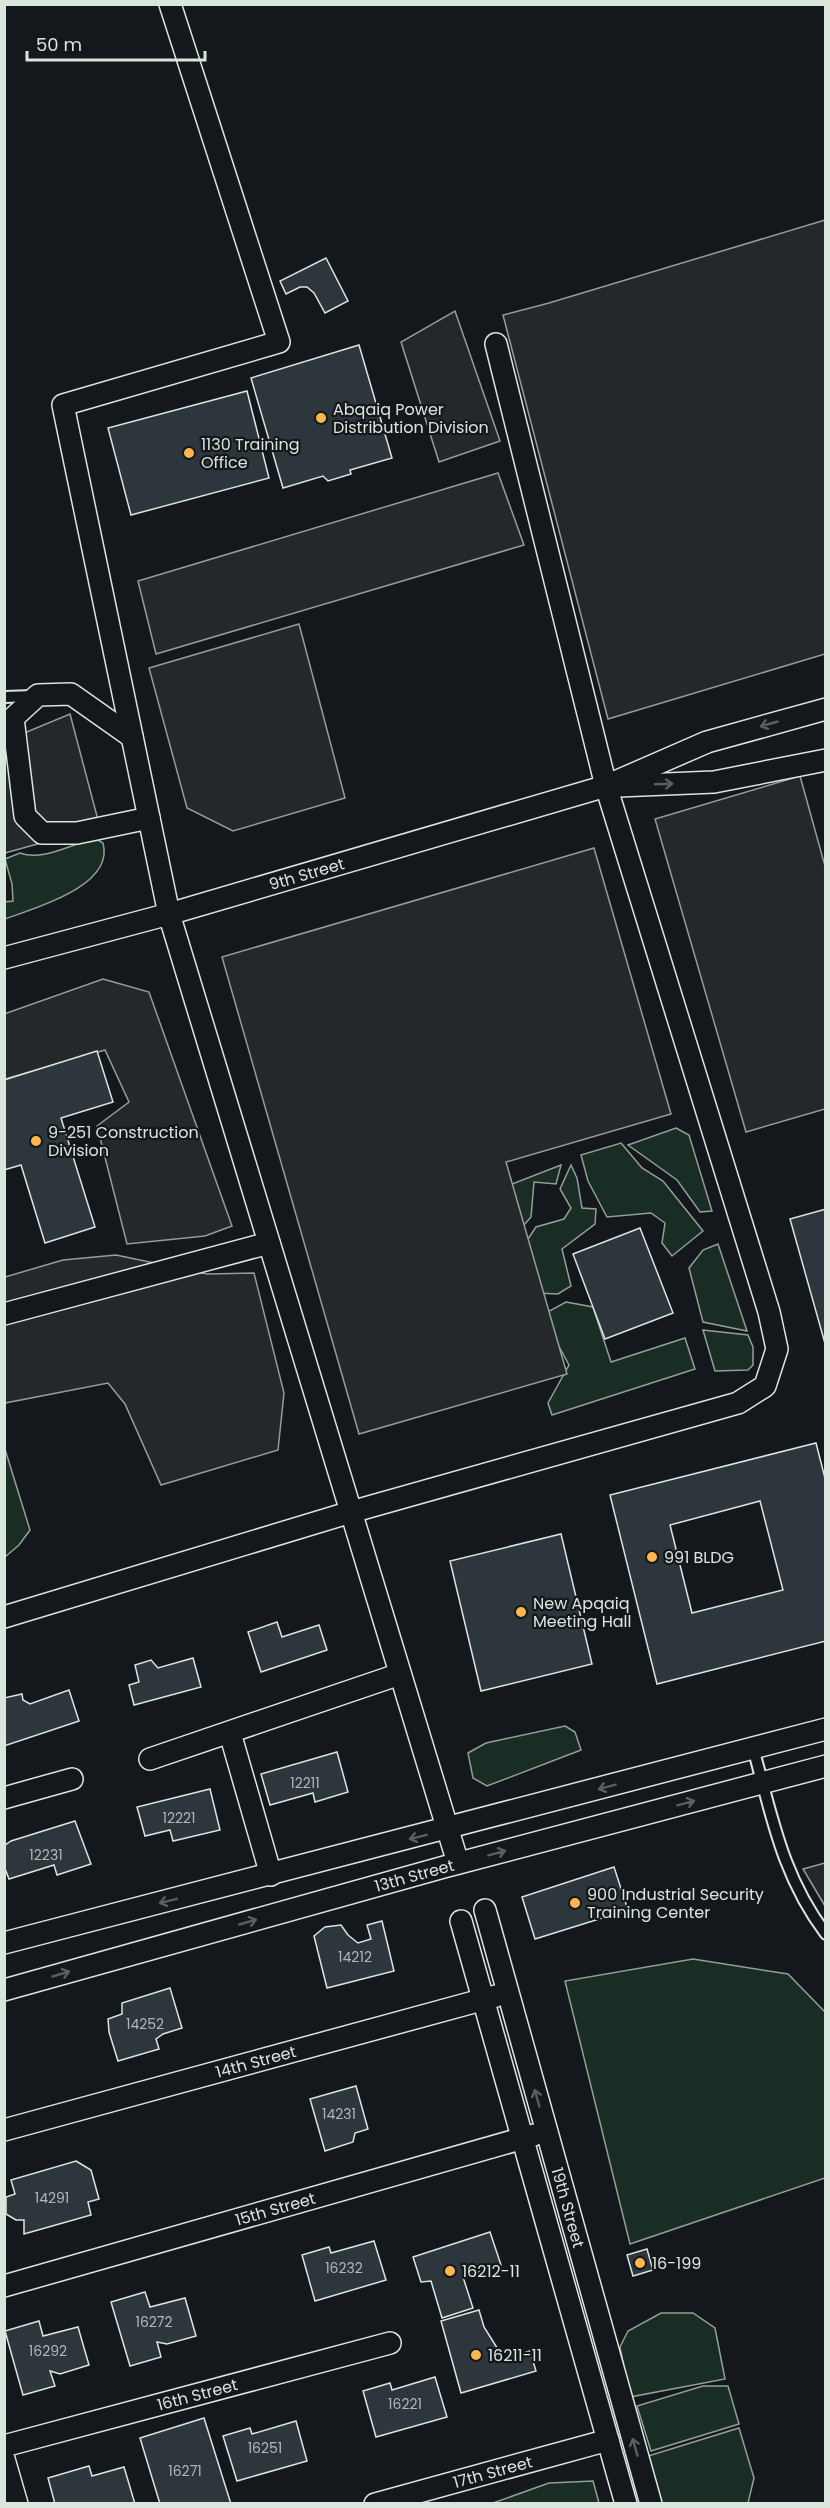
<svg xmlns="http://www.w3.org/2000/svg" width="830" height="2508" font-family="Poppins,sans-serif">
  <style>
    .green { fill: #1a2d24; stroke: #939e99; stroke-width: 1.5 }
    .parking { fill: #24282b; stroke: #939e99; stroke-width: 1.5 }
    .building { fill: #2c363c; stroke: #d8e6dc; stroke-width: 1.5; fill-rule: evenodd }
    .lines { fill: none; stroke-linecap: round; stroke-linejoin: round }
    .lane-casing { stroke: #d8e6dc; stroke-width: 14 }
    .street-casing { stroke: #d8e6dc; stroke-width: 24 }
    .lane { stroke: #14181c; stroke-width: 10 }
    .street { stroke: #14181c; stroke-width: 21 }
    .oneway { stroke: #59605f }
    .poi-dot { fill: #ffb74d; stroke: #14181c; stroke-width: 2 }
    .labels { text-anchor: middle; stroke-width: 4.5; stroke-linejoin: round; paint-order: stroke }
    .number-label { font-size: 14px; fill: #adbab4 }
    .poi-label { font-size: 16px; fill: #d8e6dc; stroke: #14181c; text-anchor: start }
    .street-label { font-size: 16px; fill: #d8e6dc; stroke: #14181c }
  </style>
  <rect width="100%" height="100%" fill="#14181c"/>
  <g class="green">
    <path d="M 96,839 L 103,843 C 115,886 35,908 5,919 L 4,902 L 13,901 L 12,884 L 5,859 L 20,853 C 43,862 72,843 96,839 Z"/>
    <polygon points="676,1128 689,1135 712,1211 700,1212 677,1180 628,1145"/>
    <polygon points="621,1143 642,1168 663,1181 703,1231 672,1256 662,1243 665,1223 651,1213 607,1217 588,1181 581,1155"/>
    <polygon points="561,1165 556,1184 534,1182 531,1217 524,1225 511,1198 512,1184"/>
    <polygon points="571,1165 577,1178 582,1208 596,1209 595,1224 562,1249 571,1286 558,1294 536,1293 524,1245 536,1227 564,1219 571,1208 560,1189"/>
    <polygon points="718,1244 747,1331 703,1322 689,1268 703,1250"/>
    <polygon points="566,1302 593,1307 611,1362 685,1338 695,1369 552,1415 548,1403 569,1365 542,1315"/>
    <polygon points="703,1330 748,1335 753,1347 753,1365 748,1370 715,1371"/>
    <polygon points="4,1446 30,1530 19,1545 5,1557"/>
    <polygon points="565,1726 575,1732 581,1750 487,1786 473,1778 468,1753 486,1743"/>
    <polygon points="693,1959 788,1974 825,2012 825,2178 630,2244 565,1981"/>
    <polygon points="661,2313 693,2313 715,2328 725,2379 630,2397 620,2347 628,2331"/>
    <polygon points="703,2386 728,2386 739,2424 651,2451 637,2406"/>
    <polygon points="739,2428 754,2478 748,2503 659,2503 645,2457"/>
    <polygon points="593,2481 599,2503 493,2503 549,2483"/>
  </g>
  <g class="parking">
    <polygon points="825,220 825,654 608,719 503,315 549,303"/>
    <polygon points="455,311 500,441 439,462 401,342"/>
    <polygon points="498,473 524,545 156,654 138,581"/>
    <polygon points="299,624 345,798 233,831 187,808 149,668"/>
    <polygon points="70,714 98,820 77,833 5,853 5,741"/>
    <polygon points="800,776 825,866 825,1109 746,1132 655,819"/>
    <polygon points="594,848 671,1114 506,1162 567,1374 359,1434 222,957"/>
    <polygon points="103,979 149,992 232,1226 205,1236 127,1244 97,1126 129,1102 105,1050 5,1079 4,1014"/>
    <polygon points="116,1255 207,1274 254,1273 284,1393 278,1450 161,1485 125,1404 108,1383 5,1403 5,1277 63,1260"/>
    <polygon points="825,1863 826,1863 825,1906 803,1869"/>
  </g>
  <g class="building">
    <polygon points="326,258 348,301 325,313 314,293 307,287 300,287 286,294 280,281"/>
    <polygon points="359,345 392,458 350,470 351,474 328,481 323,476 283,488 251,378"/>
    <polygon points="247,391 269,478 131,515 108,428"/>
    <polygon points="97,1051 113,1102 61,1118 95,1227 45,1243 21,1165 4,1170 4,1080"/>
    <polygon points="826,1209 826,1347 790,1219"/>
    <polygon points="640,1228 673,1313 605,1339 573,1254"/>
    <path d="M 816,1443 L 826,1482 L 826,1641 L 657,1684 L 610,1495 ZM 760,1501 L 783,1590 L 692,1613 L 670,1525 Z"/>
    <polygon points="561,1534 592,1664 481,1691 450,1561"/>
    <polygon points="277,1622 282,1637 319,1625 327,1650 261,1672 248,1632"/>
    <polygon points="193,1658 201,1687 134,1705 129,1685 139,1682 135,1665 151,1660 158,1668"/>
    <polygon points="69,1690 79,1721 4,1746 4,1698 22,1694 23,1700 30,1704"/>
    <polygon points="337,1752 348,1792 315,1802 313,1793 270,1805 261,1774"/>
    <polygon points="210,1789 220,1830 173,1841 170,1830 145,1836 137,1807"/>
    <polygon points="75,1821 91,1864 57,1875 54,1865 9,1879 4,1866 4,1846 11,1841"/>
    <polygon points="614,1867 628,1910 535,1939 522,1897"/>
    <polygon points="382,1921 394,1971 327,1988 314,1936 325,1927 341,1925 348,1935 358,1943 371,1939 367,1925"/>
    <polygon points="170,1988 182,2028 163,2034 156,2039 159,2049 118,2061 109,2032 108,2019 122,2014 122,2003"/>
    <polygon points="356,2086 368,2129 355,2133 353,2142 325,2151 310,2099"/>
    <polygon points="76,2161 91,2170 99,2199 88,2202 91,2215 24,2234 24,2220 16,2220 6,2214 6,2197 15,2194 11,2180"/>
    <polygon points="490,2232 501,2265 463,2277 473,2308 442,2318 431,2281 421,2282 413,2257"/>
    <polygon points="374,2241 386,2280 315,2301 302,2255 329,2247 331,2253"/>
    <polygon points="647,2249 653,2270 633,2276 627,2255"/>
    <polygon points="145,2292 150,2307 185,2298 196,2336 167,2344 157,2342 161,2357 130,2366 111,2302"/>
    <polygon points="479,2310 484,2327 504,2359 530,2351 536,2371 461,2393 441,2321"/>
    <polygon points="39,2321 43,2336 78,2327 89,2365 60,2374 50,2371 55,2386 23,2395 5,2331"/>
    <polygon points="435,2377 447,2417 376,2437 363,2391 390,2383 392,2390"/>
    <polygon points="204,2418 231,2504 160,2504 140,2438"/>
    <polygon points="296,2421 307,2461 237,2481 223,2436 250,2428 252,2434"/>
    <polygon points="89,2466 92,2476 124,2467 135,2504 55,2504 48,2478"/>
  </g>
  <g class="lines">
    <g class="lane-casing">
      <g id="lane">
        <polyline points="4,697 34,696"/>
        <path d="M 753,1748 C 772,1816 782,1876 826,1934"/>
      </g>
    </g>
    <g class="street-casing">
      <g id="street">
        <polyline points="170,4 279,342 63,405 169,914 458,1863"/>
        <polyline points="132,737 71,694 38,695 13,718 25,816 42,833 77,833 149,818"/>
        <polyline points="618,786 714,782 826,760"/>
        <path id="s1" d="M 4,958 L 169,914 L 606,786 L 707,742 L 826,709"/>
        <polyline points="4,1314 269,1243"/>
        <polyline points="4,1617 351,1512 738,1403 765,1386 777,1349 769,1312 606,786 496,344"/>
        <polyline points="230,1733 271,1875"/>
        <polyline points="150,1759 400,1674"/>
        <polyline points="4,1798 72,1779"/>
        <path id="s2" d="M 485,1910 L 651,2504"/>
        <polyline points="461,1921 626,2504"/>
        <polyline points="4,1943 826,1729"/>
        <path id="s3" d="M 4,1990 L 444,1867 L 826,1766"/>
        <path id="s4" d="M 4,2130 L 496,1996"/>
        <path id="s5" d="M 4,2286 L 534,2135"/>
        <path id="s6" d="M 4,2446 L 390,2343"/>
        <polyline points="4,2459 17,2504"/>
        <path id="s7" d="M 375,2504 L 608,2440"/>
      </g>
    </g>
    <use href="#lane" class="lane"/>
    <use href="#street" class="street"/>
  </g>
  <defs><path id="oneway-shaft" d="M-6 0H5M1.5-3L5.5 0L1.5 3" fill="none" stroke-width="1.6" stroke-linecap="round" stroke-linejoin="round" transform="scale(1.5)"/></defs>
  <g class="oneway">
    <use href="#oneway-shaft" transform="translate(769 724) rotate(164)"/>
    <use href="#oneway-shaft" transform="translate(664 784) rotate(-2)"/>
    <use href="#oneway-shaft" transform="translate(607 1787) rotate(165)"/>
    <use href="#oneway-shaft" transform="translate(686 1803) rotate(-15)"/>
    <use href="#oneway-shaft" transform="translate(418 1837) rotate(166)"/>
    <use href="#oneway-shaft" transform="translate(497 1853) rotate(-15)"/>
    <use href="#oneway-shaft" transform="translate(168 1901) rotate(166)"/>
    <use href="#oneway-shaft" transform="translate(248 1922) rotate(-16)"/>
    <use href="#oneway-shaft" transform="translate(61 1974) rotate(-16)"/>
    <use href="#oneway-shaft" transform="translate(537 2098) rotate(-106)"/>
    <use href="#oneway-shaft" transform="translate(635 2447) rotate(-106)"/>
  </g>
  <g class="poi-dot">
    <circle cx="321" cy="418" r="6"/>
    <circle cx="189" cy="453" r="6"/>
    <circle cx="36" cy="1141" r="6"/>
    <circle cx="652" cy="1557" r="6"/>
    <circle cx="521" cy="1612" r="6"/>
    <circle cx="575" cy="1903" r="6"/>
    <circle cx="640" cy="2263" r="6"/>
    <circle cx="450" cy="2271" r="6"/>
    <circle cx="476" cy="2355" r="6"/>
  </g>
  <g class="labels">
    <g class="number-label">
      <text x="305" y="1788">12211</text>
      <text x="179" y="1823">12221</text>
      <text x="46" y="1860">12231</text>
      <text x="355" y="1962">14212</text>
      <text x="145" y="2029">14252</text>
      <text x="339" y="2119">14231</text>
      <text x="52" y="2203">14291</text>
      <text x="344" y="2273">16232</text>
      <text x="154" y="2327">16272</text>
      <text x="48" y="2356">16292</text>
      <text x="405" y="2409">16221</text>
      <text x="265" y="2453">16251</text>
      <text x="185" y="2476">16271</text>
    </g>
    <g class="poi-label">
      <text x="333" y="415">Abqaiq Power<tspan x="333" dy="18">Distribution Division</tspan></text>
      <text x="201" y="450">1130 Training<tspan x="201" dy="18">Office</tspan></text>
      <text x="48" y="1138">9-251 Construction<tspan x="48" dy="18">Division</tspan></text>
      <text x="664" y="1563">991 BLDG</text>
      <text x="533" y="1609">New Apqaiq<tspan x="533" dy="18">Meeting Hall</tspan></text>
      <text x="587" y="1900">900 Industrial Security<tspan x="587" dy="18">Training Center</tspan></text>
      <text x="652" y="2269">16-199</text>
      <text x="462" y="2277">16212-11</text>
      <text x="488" y="2361">16211-11</text>
    </g>
    <g class="street-label">
      <text dy="6" stroke="none"><textPath href="#s1" startOffset="314">9th Street</textPath></text>
      <text dy="6" stroke="none"><textPath href="#s3" startOffset="426">13th Street</textPath></text>
      <text dy="6" stroke="none"><textPath href="#s4" startOffset="261">14th Street</textPath></text>
      <text dy="6" stroke="none"><textPath href="#s2" startOffset="309">19th Street</textPath></text>
      <text dy="6" stroke="none"><textPath href="#s5" startOffset="282">15th Street</textPath></text>
      <text dy="6" stroke="none"><textPath href="#s6" startOffset="200">16th Street</textPath></text>
      <text dy="6" stroke="none"><textPath href="#s7" startOffset="122">17th Street</textPath></text>
    </g>
  </g>
  <rect width="830" height="2508" fill="none" stroke="#d8e6dc" stroke-width="12"/>
  <path d="M27 51v9h178v-9" fill="none" stroke="#d8e6dc" stroke-width="3"/>
  <text x="36" y="51" font-size="18" fill="#d8e6dc" stroke="#14181c" stroke-width="4.5" paint-order="stroke">50 m</text>
</svg>
